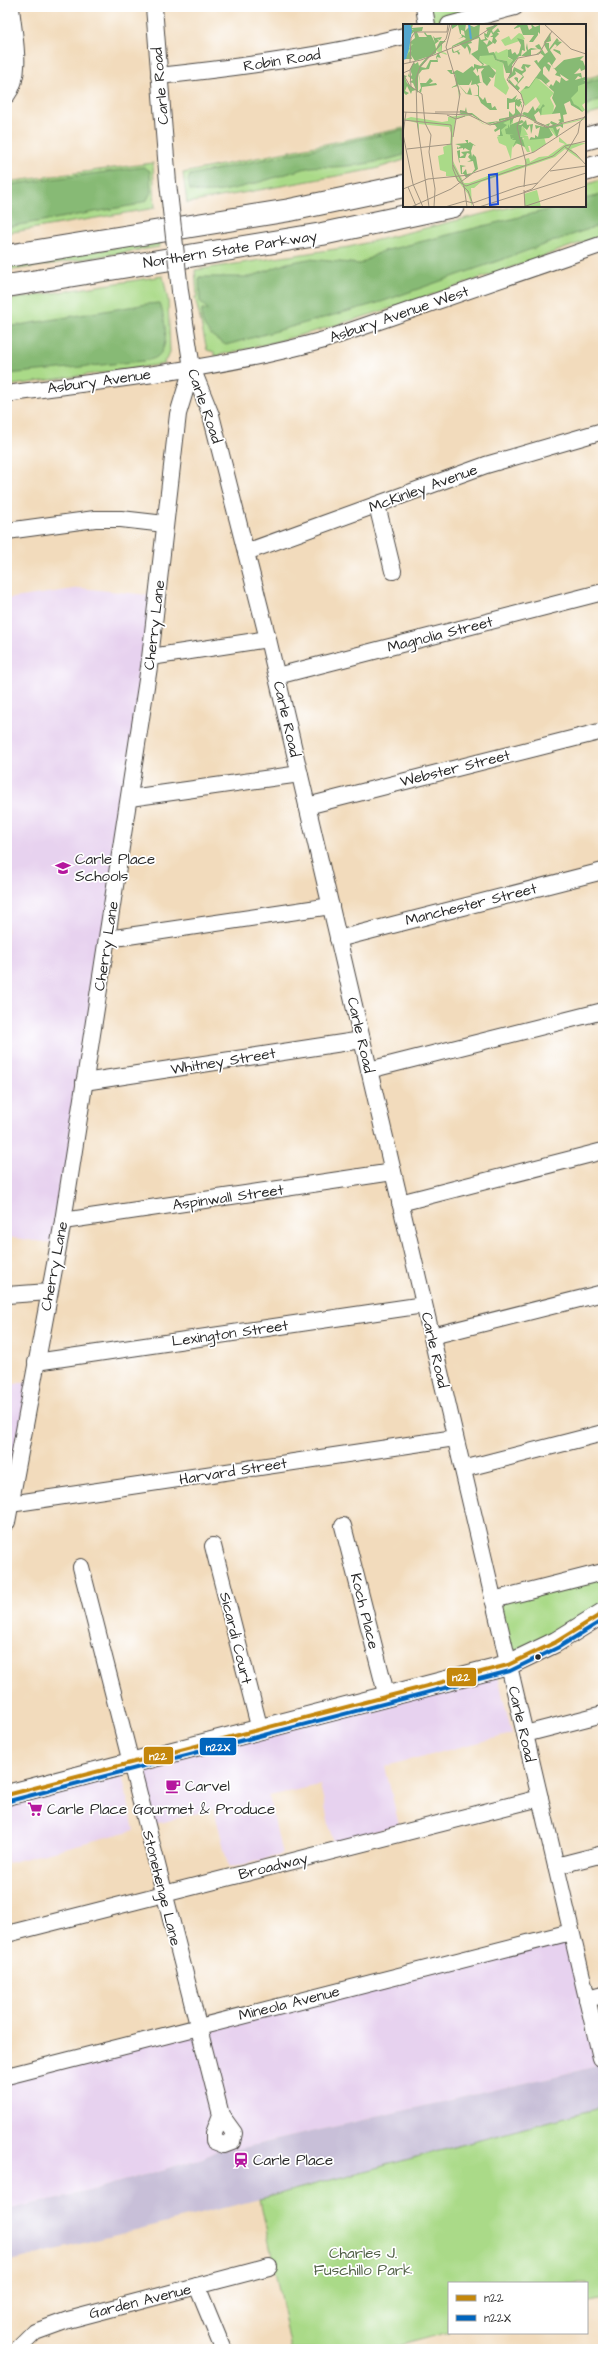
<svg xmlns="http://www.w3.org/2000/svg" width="610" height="2356" font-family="'Architects Daughter',sans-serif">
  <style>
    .built { fill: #e7d2ef }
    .industrial { fill: #c8bfd8 }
    .green { fill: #aada88; stroke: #6a825a }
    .forest { fill: #87ba74; stroke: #597250 }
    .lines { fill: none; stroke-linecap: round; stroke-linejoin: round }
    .minor-casing { stroke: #494541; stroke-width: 18 }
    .major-casing { stroke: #494541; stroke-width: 22 }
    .highway-casing { stroke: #494541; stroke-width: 24 }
    .minor { stroke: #fff; stroke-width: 16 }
    .major { stroke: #fff; stroke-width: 20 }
    .highway { stroke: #fff; stroke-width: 22 }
    .minor-bridge-casing { stroke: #494541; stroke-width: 18; stroke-linecap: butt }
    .minor-bridge { stroke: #fff; stroke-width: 16 }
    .bus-1-casing { stroke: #fff; stroke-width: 7 }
    .bus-2-casing { stroke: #fff; stroke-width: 7 }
    .bus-1 { stroke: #c4870b; stroke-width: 4 }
    .bus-2 { stroke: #0065bd; stroke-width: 4 }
    .bus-dot { fill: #2b2b2b; stroke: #fff; stroke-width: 1.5 }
    .labels { text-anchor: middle; stroke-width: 3.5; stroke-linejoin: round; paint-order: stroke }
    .street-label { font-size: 15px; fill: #2b2b2b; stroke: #fff }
    .poi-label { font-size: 15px; fill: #2b2b2b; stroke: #fff; text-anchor: start }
    .park-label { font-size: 15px; fill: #516047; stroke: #fff }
    .inset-river { fill: none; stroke: #54a7cf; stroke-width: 2 }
    .inset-road { fill: none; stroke: #a29582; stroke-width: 1 }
    .view { fill: #1d4ed8; fill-opacity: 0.15; stroke: #1d4ed8; stroke-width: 2 }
    .inset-edge { fill: none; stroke: #2b2b2b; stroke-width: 2 }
    .line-badge { stroke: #fff; stroke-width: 1.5 }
    .badge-label { font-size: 11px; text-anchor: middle; font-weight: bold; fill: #fff }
  </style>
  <rect width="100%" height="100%" fill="#fff"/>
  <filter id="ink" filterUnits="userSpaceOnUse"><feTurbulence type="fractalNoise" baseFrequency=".025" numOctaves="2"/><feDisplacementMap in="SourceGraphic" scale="8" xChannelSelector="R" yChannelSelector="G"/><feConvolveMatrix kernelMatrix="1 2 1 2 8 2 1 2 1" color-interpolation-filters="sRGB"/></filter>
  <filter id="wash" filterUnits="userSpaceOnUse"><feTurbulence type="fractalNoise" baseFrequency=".012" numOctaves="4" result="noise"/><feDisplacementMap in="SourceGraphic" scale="16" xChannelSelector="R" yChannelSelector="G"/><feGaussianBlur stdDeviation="0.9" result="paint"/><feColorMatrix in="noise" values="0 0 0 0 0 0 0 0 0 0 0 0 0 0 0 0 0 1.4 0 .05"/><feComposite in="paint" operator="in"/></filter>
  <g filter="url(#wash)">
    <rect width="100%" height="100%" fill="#f2dbbc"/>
    <g class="built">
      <polygon points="81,588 157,596 58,1244 7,1237 7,599"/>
      <polygon points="33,1380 7,1522 7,1386"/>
      <polygon points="498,1676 512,1734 385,1766 399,1825 333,1843 320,1785 269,1796 282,1855 229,1868 214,1809 155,1824 139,1766"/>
      <polygon points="122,1774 134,1830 7,1863 7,1803"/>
      <polygon points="577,1935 603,2065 238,2149 218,2150 203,2158 85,2192 7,2210 7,2075"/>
    </g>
    <polygon class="industrial" points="603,2065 603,2107 260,2199 7,2262 7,2210 85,2192 203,2158 218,2150 238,2149"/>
    <g class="green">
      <polygon points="424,7 468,7 471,19 449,25 427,25"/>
      <polygon points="603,74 603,111 585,116 585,79"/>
      <polygon points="404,128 404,160 375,169 187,203 183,173"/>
      <polygon points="153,163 155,208 7,233 7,182"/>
      <path d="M 603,179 L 603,235 C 475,280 347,328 215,356 L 214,352 L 207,350 L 195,297 L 197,296 L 195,270 L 349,247 L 515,206 L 585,206 L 585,185 Z"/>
      <polygon points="160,240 159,247 7,271 7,266"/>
      <polygon points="163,276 168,300 170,352 168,358 164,361 165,364 7,386 7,300"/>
      <polygon points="603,1575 603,1608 510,1662 499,1601"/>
      <polygon points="603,2107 603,2299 587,2303 587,2283 449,2283 449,2332 387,2349 291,2349 260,2199"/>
    </g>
    <g class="forest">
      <polygon points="603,77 603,98 585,106 585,83"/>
      <path d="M 404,130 L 404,155 C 381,162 356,166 332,167 C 325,167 318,166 311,167 C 280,174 219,200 190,190 L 188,181 L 190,175 Z"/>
      <polygon points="144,167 150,171 151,192 147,200 135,205 7,227 7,185"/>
      <path d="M 603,194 L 603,224 L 381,302 L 226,345 C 213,338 199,327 202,310 L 208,310 L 200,301 L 199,277 L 250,277 L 287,263 L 309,259 L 360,264 L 380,252 L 563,206 L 585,206 L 585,199 Z"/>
      <path d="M 160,303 C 164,317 171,344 158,356 C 155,359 148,360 143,361 L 7,374 L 7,327 L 147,304 Z"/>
    </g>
  </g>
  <g filter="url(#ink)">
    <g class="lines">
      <g class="minor-casing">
        <g id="minor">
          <polyline points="154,7 168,183"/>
          <polyline points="424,7 427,25"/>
          <polyline points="449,25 515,7"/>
          <path d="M 159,76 C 242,67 324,56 404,36"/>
          <path d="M 7,95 C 24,73 13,33 11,7"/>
          <polyline points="180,291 192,368 211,415 268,639 601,2058"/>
          <path d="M 7,394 C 113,379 221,369 324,340 L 603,244"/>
          <polyline points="377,505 393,571"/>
          <polyline points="7,531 95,519 121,519 165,524"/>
          <polyline points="246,552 486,465 603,431"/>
          <polyline points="151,657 268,639"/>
          <polyline points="277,676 603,592"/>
          <polyline points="130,798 300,774"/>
          <polyline points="307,806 603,731"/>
          <polyline points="108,939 331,906"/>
          <polyline points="338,939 603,871"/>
          <polyline points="369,1070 603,1011"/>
          <polyline points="84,1082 362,1040"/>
          <polyline points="400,1203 603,1151"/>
          <polyline points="63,1221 393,1172"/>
          <polyline points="7,1295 49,1292"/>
          <polyline points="432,1336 603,1293"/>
          <polyline points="36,1362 424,1305"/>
          <polyline points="463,1469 603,1433"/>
          <polyline points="10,1504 455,1438"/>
          <polyline points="7,1522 63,1221 149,667 178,414 192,368"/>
          <polyline points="343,1526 387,1697"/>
          <polyline points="213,1546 260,1730"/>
          <polyline points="81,1567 221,2115 234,2133 232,2142 224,2145 214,2141 214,2133 221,2115"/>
          <polyline points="493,1600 603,1572"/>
          <polyline points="525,1734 603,1714"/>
          <polyline points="556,1866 603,1854"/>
          <polyline points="7,1934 540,1798"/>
          <polyline points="587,1999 603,1995"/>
          <polyline points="7,2076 571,1932"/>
          <polyline points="197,2286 223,2349"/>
          <polyline points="18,2349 35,2332 68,2320 269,2267"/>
        </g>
      </g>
      <g class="major-casing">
        <polyline id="major" points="7,1795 508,1665 556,1642 603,1613"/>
      </g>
      <g class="highway-casing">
        <g id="highway">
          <polyline points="585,139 603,134"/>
          <polyline points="585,170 603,165"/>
          <polyline points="7,256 290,210 404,186"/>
          <polyline points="7,286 322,234 453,206"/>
        </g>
      </g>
      <use href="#minor" class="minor"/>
      <use href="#major" class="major"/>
      <use href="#highway" class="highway"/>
      <g class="minor-bridge-casing">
        <polyline id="minor-bridge" points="168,183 180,291"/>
      </g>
      <use href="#minor-bridge" class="minor-bridge"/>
      <g class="bus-1-casing">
        <polyline id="bus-1" points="7,1795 508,1665 556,1642 603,1613"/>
      </g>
      <g class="bus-2-casing">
        <polyline id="bus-2" points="9,1801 510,1671 559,1647 603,1620"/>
      </g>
      <use href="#bus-1" class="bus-1"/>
      <use href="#bus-2" class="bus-2"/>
    </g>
  </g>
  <defs>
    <g id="school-bare" transform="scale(1.2)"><path d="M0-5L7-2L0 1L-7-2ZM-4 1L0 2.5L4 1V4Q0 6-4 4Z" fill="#b5179e" stroke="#fff" stroke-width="2.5" paint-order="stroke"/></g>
    <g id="cafe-bare" transform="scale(1.2)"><path d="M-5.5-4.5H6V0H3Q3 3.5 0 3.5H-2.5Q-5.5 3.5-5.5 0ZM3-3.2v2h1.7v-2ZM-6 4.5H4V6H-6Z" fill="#b5179e" stroke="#fff" stroke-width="2.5" paint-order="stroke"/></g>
    <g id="supermarket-bare" transform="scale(1.2)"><path d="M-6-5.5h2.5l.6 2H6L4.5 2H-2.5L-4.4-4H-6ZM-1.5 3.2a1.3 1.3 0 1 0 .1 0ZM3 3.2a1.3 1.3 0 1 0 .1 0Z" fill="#b5179e" stroke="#fff" stroke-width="2.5" paint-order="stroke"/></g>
    <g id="station-bare" transform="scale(1.2)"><path d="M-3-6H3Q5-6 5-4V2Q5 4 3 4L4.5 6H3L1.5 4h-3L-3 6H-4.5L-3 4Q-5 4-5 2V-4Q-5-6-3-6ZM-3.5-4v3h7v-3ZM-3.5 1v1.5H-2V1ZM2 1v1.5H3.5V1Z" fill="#b5179e" stroke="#fff" stroke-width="2.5" paint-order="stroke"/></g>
  </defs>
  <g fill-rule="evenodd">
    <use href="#school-bare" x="63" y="868"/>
    <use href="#cafe-bare" x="173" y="1786"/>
    <use href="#supermarket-bare" x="35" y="1809"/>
    <use href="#station-bare" x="241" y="2160"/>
  </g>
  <circle class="bus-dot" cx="538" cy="1657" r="3.5"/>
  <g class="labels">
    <g class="street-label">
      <text transform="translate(282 60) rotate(-9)" y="5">Robin Road</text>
      <text transform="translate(160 86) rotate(-95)" y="5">Carle Road</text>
      <text transform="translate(230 249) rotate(-9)" y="5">Northern State Parkway</text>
      <text transform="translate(399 314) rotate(-19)" y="5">Asbury Avenue West</text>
      <text transform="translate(99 381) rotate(-8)" y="5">Asbury Avenue</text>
      <text transform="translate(205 406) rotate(71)" y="5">Carle Road</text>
      <text transform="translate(423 488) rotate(-20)" y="5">McKinley Avenue</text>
      <text transform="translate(154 625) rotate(-83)" y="5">Cherry Lane</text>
      <text transform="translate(440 634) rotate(-14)" y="5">Magnolia Street</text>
      <text transform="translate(287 719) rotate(77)" y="5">Carle Road</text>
      <text transform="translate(455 768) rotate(-14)" y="5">Webster Street</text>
      <text transform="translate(471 904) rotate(-14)" y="5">Manchester Street</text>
      <text transform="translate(106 946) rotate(-81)" y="5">Cherry Lane</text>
      <text transform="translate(361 1035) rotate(77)" y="5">Carle Road</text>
      <text transform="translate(223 1061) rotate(-9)" y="5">Whitney Street</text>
      <text transform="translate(228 1197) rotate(-8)" y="5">Aspinwall Street</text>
      <text transform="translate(54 1266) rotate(-79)" y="5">Cherry Lane</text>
      <text transform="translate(230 1333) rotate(-8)" y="5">Lexington Street</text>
      <text transform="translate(435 1350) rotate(77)" y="5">Carle Road</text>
      <text transform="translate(233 1471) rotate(-9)" y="5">Harvard Street</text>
      <text transform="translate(365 1611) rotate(76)" y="5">Koch Place</text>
      <text transform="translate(236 1638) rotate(76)" y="5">Sicardi Court</text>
      <text transform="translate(522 1724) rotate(77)" y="5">Carle Road</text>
      <text transform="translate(273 1866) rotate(-14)" y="5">Broadway</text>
      <text transform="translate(162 1888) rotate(76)" y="5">Stonehenge Lane</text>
      <text transform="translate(289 2003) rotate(-14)" y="5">Mineola Avenue</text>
      <text transform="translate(140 2301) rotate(-14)" y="5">Garden Avenue</text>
    </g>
    <g class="poi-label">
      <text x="75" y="864">Carle Place<tspan x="75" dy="17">Schools</tspan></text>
      <text x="185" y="1791">Carvel</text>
      <text x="47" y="1814">Carle Place Gourmet &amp; Produce</text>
      <text x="253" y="2165">Carle Place</text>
    </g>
    <g class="park-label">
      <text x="363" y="2258">Charles J.<tspan x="363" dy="17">Fuschillo Park</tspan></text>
    </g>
  </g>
  <g transform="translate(403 24)">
    <rect width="183" height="183" fill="#f2dbbc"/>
    <path d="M 7,0 L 9,5 L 6,19 L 17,19 L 18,13 L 29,13 L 33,25 L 39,20 L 39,28 L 43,29 L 44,31 L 33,27 L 28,31 L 27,27 L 12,33 L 8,31 L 9,27 L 4,32 L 8,35 L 1,35 L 0,38 ZM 116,9 L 119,10 L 122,15 L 102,22 L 98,16 L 106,12 L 108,16 ZM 104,25 L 107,28 L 105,34 L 110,36 L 105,42 L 103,41 L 104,37 L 94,35 L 91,30 L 93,27 L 95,29 ZM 78,31 L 90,31 L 92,36 L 100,39 L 101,53 L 106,64 L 103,71 L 91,62 L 93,46 L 75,36 ZM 133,53 L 151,69 L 147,74 L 151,82 L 150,90 L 138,91 L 134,84 L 137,80 L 133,73 L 122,82 L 117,68 L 123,62 L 126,63 ZM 183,56 L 172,58 L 183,57 L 183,78 L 179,81 L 182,86 L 179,88 L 168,77 L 167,72 L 173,67 L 171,59 L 167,59 L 164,57 ZM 64,91 L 68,92 L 72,94 L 81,100 L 87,101 L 111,92 L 119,91 L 125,93 L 139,102 L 145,103 L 183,94 L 183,95 L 146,104 L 151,104 L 154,114 L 146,104 L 136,101 L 123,93 L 113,93 L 107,96 L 110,96 L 110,99 L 107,102 L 108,109 L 116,108 L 120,102 L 125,111 L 121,112 L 125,112 L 126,116 L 141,113 L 143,120 L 129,129 L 127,122 L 125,122 L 127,128 L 124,128 L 119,118 L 121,114 L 117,114 L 121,112 L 117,113 L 116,109 L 117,118 L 109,123 L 108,136 L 103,122 L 96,119 L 94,113 L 98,111 L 98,99 L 91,101 L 85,101 L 80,100 L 69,92 L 64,92 L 53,95 L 53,92 ZM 53,92 L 49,120 L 50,137 L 61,159 L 66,159 L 114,141 L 122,141 L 122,135 L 126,134 L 127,138 L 136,133 L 145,132 L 162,120 L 156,118 L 156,113 L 164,120 L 183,119 L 168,125 L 179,137 L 162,125 L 152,133 L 78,158 L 71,164 L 68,164 L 69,183 L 65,170 L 52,153 L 43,152 L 43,148 L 37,146 L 35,132 L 41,130 L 40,123 L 47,120 L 48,109 L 46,103 L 16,100 L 16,111 L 14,99 L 0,95 L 0,93 L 2,95 L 8,93 L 39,98 L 45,97 L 45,93 ZM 134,166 L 138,183 L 122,183 L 121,170 Z" fill="#aada88"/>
    <path d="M 7,0 L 10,0 L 9,4 L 20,3 L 19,7 L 14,8 L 16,13 L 24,13 L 21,9 L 22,8 L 24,11 L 28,11 L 32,19 L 30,12 L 32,14 L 39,13 L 37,16 L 34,15 L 36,17 L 32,20 L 33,25 L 37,17 L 43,17 L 39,20 L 38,26 L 38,21 L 33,26 L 33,29 L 26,33 L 18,43 L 23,44 L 27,36 L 34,36 L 33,33 L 35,29 L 38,28 L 36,30 L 38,34 L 34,33 L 35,38 L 28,38 L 26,45 L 19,46 L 16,50 L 17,59 L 23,59 L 27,54 L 30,57 L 26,60 L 33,59 L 34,61 L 19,63 L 18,69 L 16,67 L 18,64 L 15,49 L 15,69 L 13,66 L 9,67 L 8,70 L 4,62 L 2,67 L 6,69 L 3,71 L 0,68 L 0,51 L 4,52 L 2,54 L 4,59 L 13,66 L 10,59 L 6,58 L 10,56 L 5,52 L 6,49 L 7,53 L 9,51 L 7,45 L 11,38 L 12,40 L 15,38 L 16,42 L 24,33 L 12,37 L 8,31 L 9,35 L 2,35 L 6,28 L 9,27 L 6,25 L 10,20 L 6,19 L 12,14 L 11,8 L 7,11 L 8,6 L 11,5 L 8,5 ZM 49,0 L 63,0 L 62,7 L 67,2 L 64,0 L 71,3 L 77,0 L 76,12 L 78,16 L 82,15 L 81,9 L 84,10 L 84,7 L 86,10 L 83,4 L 96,0 L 89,6 L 90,9 L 95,4 L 97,8 L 94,8 L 96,10 L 92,14 L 94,17 L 92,20 L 89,18 L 90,13 L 87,13 L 90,11 L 88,8 L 85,14 L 82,12 L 85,16 L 80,17 L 84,21 L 86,16 L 90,19 L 84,23 L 86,29 L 91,28 L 94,35 L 104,37 L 105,42 L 110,36 L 105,33 L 105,26 L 108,25 L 109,30 L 112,28 L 114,31 L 116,29 L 118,21 L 114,14 L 121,16 L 122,27 L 119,26 L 118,32 L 124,27 L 123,24 L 124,19 L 125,26 L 128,24 L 135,25 L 132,22 L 136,20 L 142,30 L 145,28 L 140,19 L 142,21 L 141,18 L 147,9 L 148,17 L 142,19 L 146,19 L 146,25 L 154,14 L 156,17 L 154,17 L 159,18 L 151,25 L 157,27 L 158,31 L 150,26 L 154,22 L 152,20 L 147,26 L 153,35 L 149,41 L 151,45 L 161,36 L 181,32 L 177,36 L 180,37 L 183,45 L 178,47 L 177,44 L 171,50 L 178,49 L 179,54 L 175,52 L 172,56 L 182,53 L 183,56 L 180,57 L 183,57 L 183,59 L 175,62 L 175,67 L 168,74 L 171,80 L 176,83 L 180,88 L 168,81 L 167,77 L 161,80 L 164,90 L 160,91 L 161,98 L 167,96 L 152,101 L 146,102 L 139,101 L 119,90 L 121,88 L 125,89 L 130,82 L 132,87 L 134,84 L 137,85 L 140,80 L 142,82 L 139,84 L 138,92 L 136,87 L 131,91 L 134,98 L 142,101 L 147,99 L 146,102 L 150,101 L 147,99 L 148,97 L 155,100 L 157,97 L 155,96 L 158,95 L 157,89 L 149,90 L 153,82 L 149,74 L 151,68 L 138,56 L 133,54 L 126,64 L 121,65 L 118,69 L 120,75 L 118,69 L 123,62 L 126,63 L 138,46 L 131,37 L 134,36 L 135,39 L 141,32 L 137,29 L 132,31 L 139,26 L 135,25 L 128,26 L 128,32 L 116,32 L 109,41 L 109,49 L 111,43 L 119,47 L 121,46 L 118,44 L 120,40 L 128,41 L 125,44 L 122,42 L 123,47 L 119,50 L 121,53 L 114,61 L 117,64 L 115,67 L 105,58 L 107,49 L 103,49 L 100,39 L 92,36 L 90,31 L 77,32 L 76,36 L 81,40 L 80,42 L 86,41 L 93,49 L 90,54 L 86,53 L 88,56 L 84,62 L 80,58 L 78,48 L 81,44 L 75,45 L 75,49 L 73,44 L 70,47 L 74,52 L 76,51 L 77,58 L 79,58 L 74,60 L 76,62 L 76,72 L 80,76 L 82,73 L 84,79 L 88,79 L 89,84 L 92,82 L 94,86 L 87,86 L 78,79 L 75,72 L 70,71 L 75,71 L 75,63 L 73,60 L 68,61 L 69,56 L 66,61 L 56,61 L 64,70 L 67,63 L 69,71 L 63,70 L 55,60 L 57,69 L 56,73 L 56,74 L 55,62 L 47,64 L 53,61 L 52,50 L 48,50 L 44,46 L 49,46 L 49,49 L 54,46 L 60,49 L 69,42 L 71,44 L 71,40 L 78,42 L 80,41 L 68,30 L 75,26 L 76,14 L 64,18 L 68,17 L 69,19 L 65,20 L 68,25 L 67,31 L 64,22 L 62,25 L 57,20 L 49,23 L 51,28 L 58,25 L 55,27 L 57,29 L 56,31 L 54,28 L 50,29 L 49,27 L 49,22 L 63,15 L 61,13 L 55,15 L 59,13 L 58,10 L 62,12 L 61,7 L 58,6 L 58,10 L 57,10 L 55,1 L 49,5 ZM 146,38 L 154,48 L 152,51 L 158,53 L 157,50 L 166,56 L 163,57 L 158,53 L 157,59 L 153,56 L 150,62 L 148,60 L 146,63 L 143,60 L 147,57 L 140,50 L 140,44 L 142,42 L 146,48 L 148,42 L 144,39 ZM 112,47 L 120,52 L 115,58 L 115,54 L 113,53 L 111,54 L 115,59 L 112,62 L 106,55 L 113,50 ZM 116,0 L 124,0 L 126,6 L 129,4 L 128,0 L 132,3 L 137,1 L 137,10 L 135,8 L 135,11 L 130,18 L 126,18 L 131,11 L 120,11 L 117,3 L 110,5 ZM 114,71 L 112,76 L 115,74 L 114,76 L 117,75 L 119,75 L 117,76 L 119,79 L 118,79 L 119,82 L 118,84 L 118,80 L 116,83 L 113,81 L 113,84 L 118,90 L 94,98 L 87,100 L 83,99 L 80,98 L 69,91 L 56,90 L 60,88 L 57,89 L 57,86 L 62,87 L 63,83 L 64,89 L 69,89 L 82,99 L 96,97 L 96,95 L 106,93 L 106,87 L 110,91 L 112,89 L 112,78 L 106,79 L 106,85 L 104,85 L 104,74 L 109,75 ZM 118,91 L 111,94 L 107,101 L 119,96 L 121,98 L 115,101 L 118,101 L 123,96 L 124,101 L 130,100 L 129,107 L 128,110 L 127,101 L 124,106 L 119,102 L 117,113 L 125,112 L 119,113 L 122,123 L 113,119 L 109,125 L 113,116 L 109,116 L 111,114 L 108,115 L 107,111 L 111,111 L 103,110 L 102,105 L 105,104 L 105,100 L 107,104 L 107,96 L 100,99 L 104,101 L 98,106 L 100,112 L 94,112 L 97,111 L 97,105 L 92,108 L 91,106 L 94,104 L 92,101 L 87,101 ZM 160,100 L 160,104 L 157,102 L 153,103 L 154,106 L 157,104 L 154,114 L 150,104 L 146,104 L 150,111 L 146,114 L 126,116 L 128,113 L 132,114 L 132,111 L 135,113 L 137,103 L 133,105 L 132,101 L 142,103 ZM 62,116 L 65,116 L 65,119 L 67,118 L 73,122 L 70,121 L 68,127 L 69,133 L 70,130 L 73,133 L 75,145 L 63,154 L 61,150 L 58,150 L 57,141 L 63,142 L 59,143 L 59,150 L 63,145 L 64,150 L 69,149 L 72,145 L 70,137 L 64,138 L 68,136 L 65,133 L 67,130 L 64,129 L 62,134 L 56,134 L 57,139 L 56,138 L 54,127 L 57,126 L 57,133 L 61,131 L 58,128 L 67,127 L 62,124 L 60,126 L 60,124 L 54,125 L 54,122 L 55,124 L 58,122 L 52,120 L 64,119 Z" fill="#87ba74" fill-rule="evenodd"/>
    <path d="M 0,0 L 7,0 L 9,6 L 6,25 L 3,35 L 0,36 Z" fill="#54a7cf"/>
    <path class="inset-river" d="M 66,0 L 68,15"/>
    <path class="inset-road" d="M 49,0 L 43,23 L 57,70 L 50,113M 141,0 L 168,25 L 183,30M 7,38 L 8,14 L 12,8 L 44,8 L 45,0M 0,40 L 18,36 L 69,16 L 94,0M 7,46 L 8,63M 0,49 L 7,46 L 11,38M 0,50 L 7,62 L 19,70 L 22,99 L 28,111 L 26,128 L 32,165 L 31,183M 0,88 L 66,91 L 87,101 L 119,91 L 145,103 L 183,93M 3,88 L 0,110 L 10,160 L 20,183M 32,88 L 62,88 L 69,91M 118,90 L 121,80 L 118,70 L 104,56 L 108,49 L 108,45 L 115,34 L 136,30 L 149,7M 44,91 L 53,95 L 62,92M 118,92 L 114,103 L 123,139 L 121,163M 102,95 L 119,90M 0,96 L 48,101 L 50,145 L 55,157 L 63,162 L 150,132 L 162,122 L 183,117M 131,98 L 145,104M 162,123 L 173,130 L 183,141M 4,125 L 49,120M 50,141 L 61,162 L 64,183M 147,147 L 183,142M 60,162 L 65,167 L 71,183M 5,163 L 13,182M 0,165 L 25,155 L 67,151M 121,166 L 122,183M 121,168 L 129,165 L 163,129 L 175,109 L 177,98M 8,183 L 48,165 L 70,149 L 131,128 L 178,97 L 183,91M 26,183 L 14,97 L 13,55 L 17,43 L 43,15 L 47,0M 42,183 L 62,177 L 70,179 L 115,163 L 135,159M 76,183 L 183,149M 120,183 L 183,162"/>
    <path class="view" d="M 94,150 L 95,180 L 87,181 L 86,151 Z"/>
    <rect width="183" height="183" class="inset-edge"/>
  </g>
  <g class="line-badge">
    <rect x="446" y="1667" width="31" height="20" rx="4" fill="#c4870b"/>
    <rect x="199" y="1737" width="38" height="19" rx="4" fill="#0065bd"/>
    <rect x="143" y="1746" width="31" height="19" rx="4" fill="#c4870b"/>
  </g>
  <g class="badge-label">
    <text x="461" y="1681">n22</text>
    <text x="218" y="1751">n22X</text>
    <text x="158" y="1760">n22</text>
  </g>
  <rect width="610" height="2356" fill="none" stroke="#fff" stroke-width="24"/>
  <rect x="448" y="2282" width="140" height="52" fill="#ffffff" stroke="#aaaaaa"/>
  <rect x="456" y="2295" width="20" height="6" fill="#c4870b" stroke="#aaaaaa"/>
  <text x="484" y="2302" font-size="12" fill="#2b2b2b">n22</text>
  <rect x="456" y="2315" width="20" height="6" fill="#0065bd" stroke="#aaaaaa"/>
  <text x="484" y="2322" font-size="12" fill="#2b2b2b">n22X</text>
</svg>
